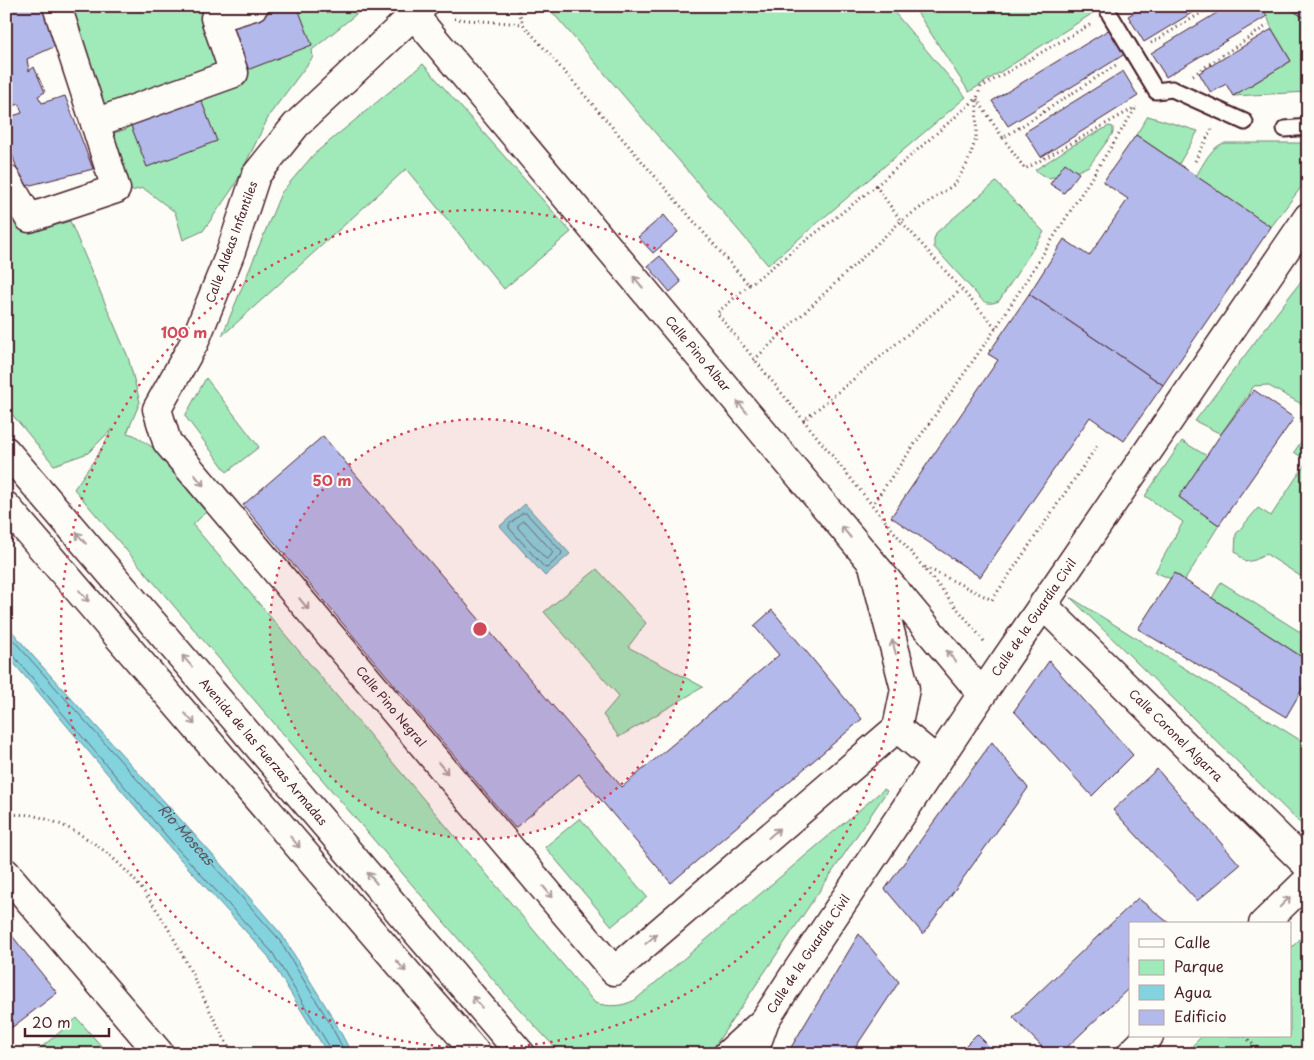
<svg xmlns="http://www.w3.org/2000/svg" width="1314" height="1060" font-family="'Playpen Sans',sans-serif">
  <style>
    .green { fill: #a0e9b8; stroke: #758472 }
    .water { fill: #83d3de; stroke: #6c8b96 }
    .lines { fill: none; stroke-linecap: round; stroke-linejoin: round }
    .shore { stroke: #616773; stroke-width: 1 }
    .building { fill: #b3b9ea; stroke: #4a1f2b }
    .lane-casing { stroke: #4a1f2b; stroke-width: 19 }
    .street-casing { stroke: #4a1f2b; stroke-width: 31 }
    .secondary-casing { stroke: #4a1f2b; stroke-width: 31 }
    .path { stroke: #4a1f2b; stroke-width: 3; stroke-dasharray: 1 4; stroke-linecap: butt }
    .lane { stroke: #fdfcf7; stroke-width: 15 }
    .street { stroke: #fdfcf7; stroke-width: 28 }
    .secondary { stroke: #fdfcf7; stroke-width: 28 }
    .oneway { stroke: #ac999b }
    .ring { fill: none; stroke: #d1495b; stroke-width: 2.5; stroke-dasharray: 2.5 5 }
    .labels { text-anchor: middle; stroke-width: 4; stroke-linejoin: round; paint-order: stroke }
    .street-label { font-size: 12px; fill: #4a1f2b; stroke: #fdfcf7 }
    .water-label { font-size: 14px; font-style: italic; fill: #5b5561; stroke: #fdfcf7 }
    .centre { fill: #d1495b; stroke: #fdfcf7; stroke-width: 2.5 }
    .ring-label { font-size: 15px; text-anchor: middle; font-weight: bold; fill: #d1495b; stroke: #fdfcf7; stroke-width: 4; stroke-linejoin: round; paint-order: stroke }
  </style>
  <rect width="100%" height="100%" fill="#fdfcf7"/>
  <filter id="ink" filterUnits="userSpaceOnUse"><feTurbulence type="fractalNoise" baseFrequency=".02" numOctaves="2"/><feDisplacementMap in="SourceGraphic" scale="10" xChannelSelector="R" yChannelSelector="G"/><feConvolveMatrix kernelMatrix="1 2 1 2 8 2 1 2 1" color-interpolation-filters="sRGB"/></filter>
  <g filter="url(#ink)">
    <g class="green">
      <polygon points="59,6 366,6 312,50 313,57 270,114 235,185 203,231 183,240 175,212 143,188 127,192 107,135 127,129 128,118 95,123"/>
      <polygon points="547,6 889,6 966,97 768,265"/>
      <polygon points="913,6 1104,6 969,92"/>
      <polygon points="1261,6 1295,6 1293,10 1308,22 1308,92 1233,96 1291,61 1272,29 1267,16"/>
      <polygon points="423,64 571,232 504,289 406,169 222,336 281,193 314,154"/>
      <polygon points="1148,116 1198,131 1179,164 1136,135"/>
      <polygon points="1109,126 1113,127 1113,133 1089,166 1078,171 1049,178 1042,175 1035,170 1070,147"/>
      <path d="M 1225,143 L 1308,143 L 1308,178 L 1271,227 L 1196,176 C 1203,165 1211,146 1225,143 Z"/>
      <path d="M 996,182 L 1044,232 L 999,301 C 991,304 987,305 980,298 L 934,247 L 934,239 L 937,232 Z"/>
      <path d="M 6,201 L 29,233 L 70,221 L 128,357 L 140,402 L 127,433 L 134,435 L 152,447 L 206,512 L 193,525 L 595,1003 C 610,1007 621,1007 635,1000 L 884,789 L 887,791 L 714,1047 L 706,1054 L 561,1054 L 508,997 L 74,489 L 99,453 L 112,429 L 88,453 L 54,465 L 6,407 Z"/>
      <polygon points="1308,272 1308,406 1307,407 1267,385 1254,386 1221,434 1195,421"/>
      <polygon points="206,378 259,447 227,472 185,416"/>
      <polygon points="1308,432 1308,581 1266,554 1255,560 1245,562 1235,551 1236,534 1258,508 1271,516 1307,461 1294,452"/>
      <polygon points="1182,441 1207,456 1179,497 1219,525 1185,580 1175,573 1171,579 1155,572 1183,522 1145,496"/>
      <polygon points="597,569 646,623 628,647 703,687 619,737 603,715 619,696 544,612"/>
      <polygon points="1221,582 1308,637 1308,661 1212,598"/>
      <polygon points="1070,597 1308,745 1308,831"/>
      <polygon points="580,818 647,897 612,926 545,847"/>
      <polygon points="1308,931 1308,1054 1184,1054 1202,1036 1290,1036 1290,949"/>
      <polygon points="77,1018 108,1054 33,1054"/>
    </g>
    <g class="water">
      <polygon points="525,504 570,554 545,576 500,526"/>
      <polygon points="6,624 32,655 210,852 282,935 333,1018 352,1054 328,1054 268,956 172,850 6,654"/>
    </g>
    <g class="lines">
      <g class="shore">
        <polygon points="523,513 526,513 562,552 561,555 547,568 544,567 509,528 509,525"/>
        <polygon points="523,521 526,522 553,552 552,554 548,559 545,558 518,528 518,526"/>
        <path id="s1" d="M 6,632 L 278,938 L 328,1020 L 346,1054"/>
        <polyline points="6,652 12,654 176,847 272,952 331,1049 332,1054"/>
      </g>
    </g>
    <g class="building">
      <polygon points="6,6 47,6 60,44 27,59 29,71 34,67 45,92 38,96 42,103 65,96 93,169 23,187 6,136 6,118 22,113 19,104 14,106 6,79 12,76 9,66 6,67"/>
      <polygon points="265,6 297,6 312,45 242,72 223,22"/>
      <polygon points="1145,6 1203,6 1144,42 1128,16"/>
      <polygon points="1228,6 1261,6 1267,16 1166,77 1151,53"/>
      <polygon points="1295,6 1308,6 1308,20 1292,10"/>
      <polygon points="1110,29 1125,54 1008,126 992,101"/>
      <polygon points="1272,29 1291,61 1233,96 1226,84 1211,93 1199,73"/>
      <polygon points="1123,71 1138,96 1041,157 1025,132"/>
      <polygon points="198,92 217,141 147,167 128,118"/>
      <polygon points="1136,135 1271,227 1163,385 1029,294 1064,239 1089,256 1128,199 1103,182"/>
      <polygon points="1065,163 1079,173 1064,193 1050,184"/>
      <polygon points="664,215 678,232 653,253 638,237"/>
      <polygon points="660,256 681,282 670,292 648,266"/>
      <polygon points="1029,294 1163,385 1124,441 1090,417 980,577 891,517 998,360 988,354"/>
      <polygon points="1254,390 1294,418 1219,525 1179,497 1221,434"/>
      <polygon points="323,436 622,787 779,655 754,626 772,610 862,719 671,883 579,774 515,828 243,505"/>
      <polygon points="1174,573 1308,661 1308,679 1286,717 1138,629"/>
      <polygon points="1049,661 1133,755 1092,796 1014,711"/>
      <polygon points="992,742 1028,788 923,934 885,889"/>
      <polygon points="1157,769 1240,865 1197,901 1113,810"/>
      <polygon points="1138,898 1170,924 1130,924 1130,987 1060,1054 1049,1054 1013,1017"/>
      <polygon points="6,928 57,993 6,1032"/>
      <polygon points="859,934 899,982 851,1054 787,1054"/>
      <polygon points="977,1034 997,1054 957,1054"/>
    </g>
    <g class="lines">
      <g class="lane-casing">
        <g id="lane">
          <polyline points="1109,13 1156,91 1172,89 1245,122"/>
          <polyline points="1285,129 1308,127"/>
        </g>
      </g>
      <g class="street-casing">
        <g id="street">
          <polyline points="57,6 95,123"/>
          <path id="s2" d="M 423,6 L 296,125 L 256,175 L 230,254 L 194,343 L 157,409 L 167,442 L 614,971 L 897,728"/>
          <path id="s3" d="M 414,15 L 982,694"/>
          <polyline points="6,179 29,218 116,189 95,123 234,73 215,18 254,6"/>
          <polyline points="874,569 905,689 897,728"/>
          <path id="s4" d="M 1043,605 L 1308,866"/>
          <polyline points="897,728 937,761"/>
          <polyline points="6,873 160,1054"/>
          <polyline points="1263,924 1308,880"/>
          <polyline points="728,1054 762,1023"/>
          <path id="s5" d="M 753,1054 L 765,1020 L 791,980 L 982,694 L 1308,217"/>
          <polyline points="1131,1054 1149,1036"/>
        </g>
      </g>
      <g class="secondary-casing">
        <g id="secondary">
          <path id="s6" d="M 6,451 L 521,1054"/>
          <polyline points="6,506 477,1054"/>
        </g>
      </g>
      <g class="path">
        <polyline points="517,6 523,24"/>
        <polyline points="454,19 523,24 749,285 876,186 901,221 996,328 1137,106"/>
        <polyline points="1151,43 1213,6"/>
        <polyline points="1193,75 1268,25"/>
        <polyline points="977,99 1003,138 1116,65"/>
        <polyline points="1003,138 1025,169 1136,107"/>
        <polyline points="1195,161 1212,129"/>
        <polyline points="876,186 977,98 981,87 1091,24"/>
        <polyline points="749,285 717,313 872,505"/>
        <polyline points="754,360 901,221 955,184 967,164 976,139 977,98"/>
        <polyline points="803,421 961,290"/>
        <polyline points="925,567 992,600 1097,446"/>
        <polyline points="984,641 872,505 996,328"/>
        <path d="M 6,816 C 27,811 50,819 68,828 C 162,875 184,970 233,1054"/>
        <polyline points="1245,1036 1262,1054"/>
      </g>
      <use href="#lane" class="lane"/>
      <use href="#street" class="street"/>
      <use href="#secondary" class="secondary"/>
    </g>
    <defs><path id="oneway-shaft" d="M-6 0H5M1.5-3L5.5 0L1.5 3" fill="none" stroke-width="1.6" stroke-linecap="round" stroke-linejoin="round" transform="scale(1.25)"/></defs>
    <g class="oneway">
      <use href="#oneway-shaft" transform="translate(638 282) rotate(-130)"/>
      <use href="#oneway-shaft" transform="translate(742 407) rotate(-130)"/>
      <use href="#oneway-shaft" transform="translate(199 480) rotate(50)"/>
      <use href="#oneway-shaft" transform="translate(846 532) rotate(-130)"/>
      <use href="#oneway-shaft" transform="translate(81 538) rotate(-131)"/>
      <use href="#oneway-shaft" transform="translate(84 596) rotate(49)"/>
      <use href="#oneway-shaft" transform="translate(304 604) rotate(50)"/>
      <use href="#oneway-shaft" transform="translate(894 647) rotate(-105)"/>
      <use href="#oneway-shaft" transform="translate(951 656) rotate(-130)"/>
      <use href="#oneway-shaft" transform="translate(187 661) rotate(-131)"/>
      <use href="#oneway-shaft" transform="translate(190 719) rotate(49)"/>
      <use href="#oneway-shaft" transform="translate(443 768) rotate(50)"/>
      <use href="#oneway-shaft" transform="translate(774 833) rotate(-41)"/>
      <use href="#oneway-shaft" transform="translate(295 842) rotate(49)"/>
      <use href="#oneway-shaft" transform="translate(372 878) rotate(-130)"/>
      <use href="#oneway-shaft" transform="translate(548 892) rotate(50)"/>
      <use href="#oneway-shaft" transform="translate(1285 902) rotate(-45)"/>
      <use href="#oneway-shaft" transform="translate(651 939) rotate(-41)"/>
      <use href="#oneway-shaft" transform="translate(401 966) rotate(49)"/>
      <use href="#oneway-shaft" transform="translate(477 1002) rotate(-130)"/>
    </g>
  </g>
  <circle cx="480" cy="629" r="210" fill="#d1495b" fill-opacity=".12"/>
  <g class="ring">
    <circle cx="480" cy="629" r="210"/>
    <circle cx="480" cy="629" r="419"/>
  </g>
  <g class="labels">
    <g class="street-label">
      <text transform="translate(232 242) rotate(-70)" y="4">Calle Aldeas Infantiles</text>
      <text dy="4" stroke="none"><textPath href="#s3" startOffset="442">Calle Pino Albar</textPath></text>
      <text dy="4" stroke="none"><textPath href="#s5" startOffset="520">Calle de la Guardia Civil</textPath></text>
      <text dy="4" stroke="none"><textPath href="#s2" startOffset="874">Calle Pino Negral</textPath></text>
      <text dy="4" stroke="none"><textPath href="#s4" startOffset="186">Calle Coronel Algarra</textPath></text>
      <text dy="4" stroke="none"><textPath href="#s6" startOffset="396">Avenida de las Fuerzas Armadas</textPath></text>
      <text dy="4" stroke="none"><textPath href="#s5" startOffset="115">Calle de la Guardia Civil</textPath></text>
    </g>
    <g class="water-label">
      <text dy="5" stroke="none"><textPath href="#s1" startOffset="271">Rio Moscas</textPath></text>
    </g>
  </g>
  <circle cx="480" cy="629" r="8" class="centre"/>
  <g class="ring-label">
    <text x="184" y="338">100 m</text>
    <text x="332" y="486">50 m</text>
  </g>
  <rect width="1314" height="1060" fill="none" stroke="#fdfcf7" stroke-width="25"/>
  <rect x="12" y="12" width="1289" height="1035" fill="none" stroke="#4a1f2b" stroke-width="2" filter="url(#ink)"/>
  <rect x="1129" y="922" width="162" height="115" fill="#fdfcf7" stroke="#b5a4a5"/>
  <rect x="1139" y="939" width="25" height="8" fill="#fdfcf7" stroke="#b5a4a5"/>
  <text x="1174" y="948" font-size="15" fill="#4a1f2b">Calle</text>
  <rect x="1139" y="960" width="25" height="15" fill="#a0e9b8" stroke="#b5a4a5"/>
  <text x="1174" y="972" font-size="15" fill="#4a1f2b">Parque</text>
  <rect x="1139" y="985" width="25" height="15" fill="#83d3de" stroke="#b5a4a5"/>
  <text x="1174" y="998" font-size="15" fill="#4a1f2b">Agua</text>
  <rect x="1139" y="1010" width="25" height="15" fill="#b3b9ea" stroke="#b5a4a5"/>
  <text x="1174" y="1022" font-size="15" fill="#4a1f2b">Edificio</text>
  <path d="M25 1028v8h84v-8" fill="none" stroke="#4a1f2b" stroke-width="2.5"/>
  <text x="32" y="1028" font-size="15" fill="#4a1f2b" stroke="#fdfcf7" stroke-width="4" paint-order="stroke">20 m</text>
</svg>
